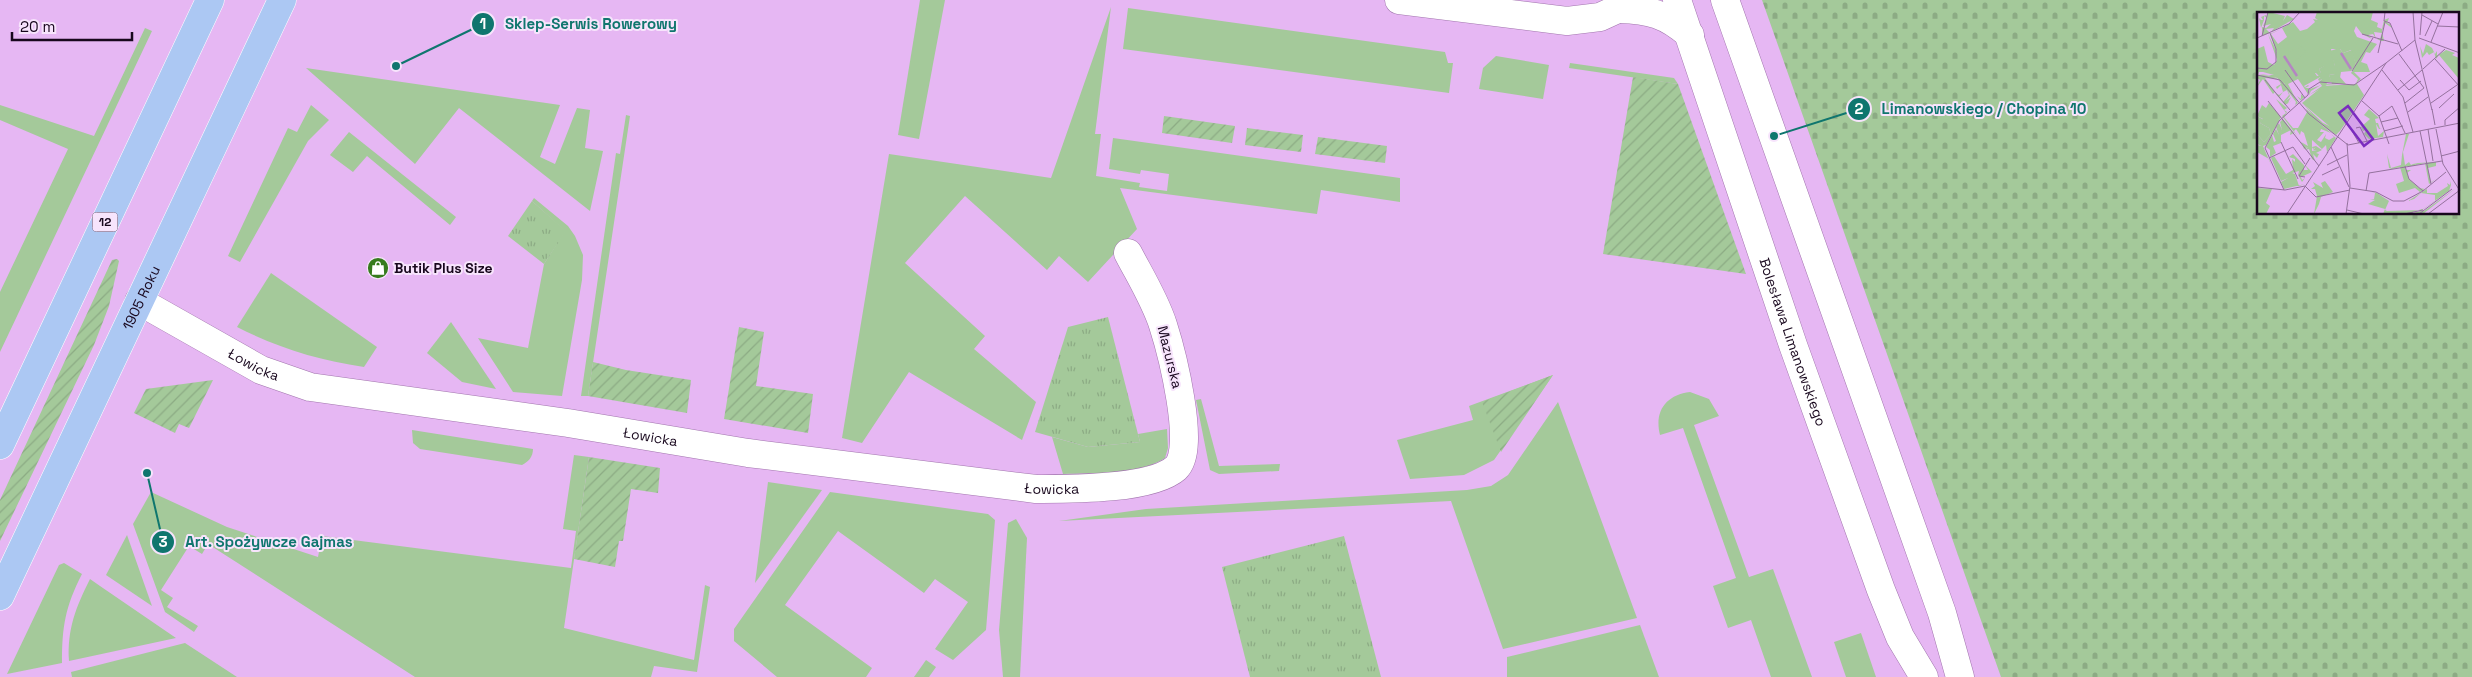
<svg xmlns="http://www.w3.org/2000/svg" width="2472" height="677" font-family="'Space Grotesk',sans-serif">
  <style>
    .grass { fill: #a4c99a }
    .cemetery { fill: url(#cemetery-stones); fill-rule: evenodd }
    .park { fill: url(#park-tufts) }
    .garden { fill: url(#garden-furrows) }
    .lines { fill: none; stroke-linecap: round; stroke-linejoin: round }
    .minor-casing { stroke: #a175ad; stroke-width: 29 }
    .tertiary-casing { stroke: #a175ad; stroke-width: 29 }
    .primary-casing { stroke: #fff; stroke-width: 29 }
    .minor { stroke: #fff; stroke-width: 28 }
    .tertiary { stroke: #fff; stroke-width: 28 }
    .primary { stroke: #acc8f3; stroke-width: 28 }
    .labels { text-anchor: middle; stroke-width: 4; stroke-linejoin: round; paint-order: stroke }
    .shield { fill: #f7e4fc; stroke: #5b4960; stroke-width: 1 }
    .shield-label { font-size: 12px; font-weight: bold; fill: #18071d }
    .poi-label { font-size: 14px; font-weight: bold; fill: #18071d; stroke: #f7e4fc; text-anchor: start }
    .street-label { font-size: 14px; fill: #18071d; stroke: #f7e4fc }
    .inset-river { fill: none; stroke: #b485c2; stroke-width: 2.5 }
    .inset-road { fill: none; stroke: #94719d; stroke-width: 1 }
    .view { fill: #7b2cbf; fill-opacity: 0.15; stroke: #7b2cbf; stroke-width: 2.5 }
    .inset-edge { fill: none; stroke: #18071d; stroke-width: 2.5 }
    .leader { fill: none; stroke: #0f766e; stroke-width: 2 }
    .callout-dot { fill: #0f766e; stroke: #f7e4fc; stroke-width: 2 }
    .mark-label { font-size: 15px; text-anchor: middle; font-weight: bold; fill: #fff }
    .callout-label { font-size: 15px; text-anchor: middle; font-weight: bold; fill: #0f766e; stroke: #f7e4fc; stroke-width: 4; stroke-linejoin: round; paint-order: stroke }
  </style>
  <defs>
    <pattern id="cemetery-stones" width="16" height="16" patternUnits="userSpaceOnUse" patternTransform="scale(1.25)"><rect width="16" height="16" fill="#a4c99a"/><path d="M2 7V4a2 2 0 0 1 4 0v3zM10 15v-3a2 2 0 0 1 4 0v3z" fill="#8cab84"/></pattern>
    <pattern id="park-tufts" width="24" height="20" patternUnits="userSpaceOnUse" patternTransform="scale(1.25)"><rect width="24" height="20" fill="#a4c99a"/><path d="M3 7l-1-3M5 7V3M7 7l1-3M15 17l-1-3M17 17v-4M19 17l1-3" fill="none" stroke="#8cab84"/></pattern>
    <pattern id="garden-furrows" width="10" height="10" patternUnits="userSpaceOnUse" patternTransform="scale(1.25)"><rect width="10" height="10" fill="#a4c99a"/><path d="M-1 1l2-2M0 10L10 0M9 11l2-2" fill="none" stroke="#8cab84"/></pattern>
  </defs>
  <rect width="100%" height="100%" fill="#e6b7f3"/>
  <g class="grass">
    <polygon points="920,0 945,0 919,139 898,135"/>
    <polygon points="1111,7 1095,134 1101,134 1096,176 1140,183 1139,187 1167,191 1169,174 1141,170 1140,174 1109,169 1113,138 1400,178 1400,202 1321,190 1317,214 1120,188 1137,229 1088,282 1059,256 1047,270 965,196 905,263 985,336 974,349 1036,402 1022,440 909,372 862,443 842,438 889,154 1051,178"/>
    <polygon points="1128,8 1445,52 1448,63 1453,63 1449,93 1123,49"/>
    <polygon points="145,28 152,31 0,352 0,292 68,149 0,120 0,105 94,136"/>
    <polygon points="1496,56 1549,65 1543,99 1479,89 1483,68"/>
    <polygon points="1570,63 1674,78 1678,84 1569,68"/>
    <polygon points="306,68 560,105 540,157 555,164 577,108 590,110 585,148 603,151 590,211 459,108 415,164"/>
    <polygon points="311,105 329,120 308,141 240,262 228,256 288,128 297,132"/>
    <polygon points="626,115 630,116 588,396 581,396 616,153 620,154"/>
    <polygon points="349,132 456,217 450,225 367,156 353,172 330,155"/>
    <polygon points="534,198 568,226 575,236 583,255 582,280 562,396 513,392 478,338 528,348 544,264 565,231 532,201"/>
    <path d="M 271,273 L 377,347 L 364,367 C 318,360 278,348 237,327 Z"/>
    <polygon points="451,322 496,389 462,382 427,353"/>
    <polygon points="1553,375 1494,460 1464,475 1410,479 1397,440 1473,420 1469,406"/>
    <path d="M 1690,392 L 1709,399 L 1719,416 L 1694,425 L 1749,577 L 1773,569 L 1812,677 L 1771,677 L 1751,620 L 1728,628 L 1713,586 L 1736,578 L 1683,428 L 1660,435 C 1654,411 1666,395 1690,392 Z"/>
    <polygon points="1201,399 1219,466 1280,464 1279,471 1219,474 1210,470 1196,400"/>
    <polygon points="1558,402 1637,618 1503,649 1451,501 1059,521 1146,509 1467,490 1491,486 1508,475"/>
    <path d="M 1167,429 L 1168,448 L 1165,458 C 1139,475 1093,473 1063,474 L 1052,437 L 1088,447 L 1140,442 L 1138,434 Z"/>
    <path d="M 412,430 L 533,449 C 533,457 528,462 522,465 L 420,449 L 413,443 Z"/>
    <polygon points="574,455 589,457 564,628 694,660 705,585 710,587 697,672 654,666 651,677 415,677 208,544 202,554 189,546 161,590 173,598 167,607 198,626 194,632 165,612 133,524 151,492 227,527 318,557 322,536 571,568 576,531 563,529"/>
    <polygon points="768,482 822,490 755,583"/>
    <polygon points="830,492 988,514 995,520 986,630 953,660 935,649 968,602 935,579 924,593 838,531 785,605 872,668 866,677 777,677 734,641 734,629"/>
    <polygon points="1016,519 1027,538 1020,677 1003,677 999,630 1008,523"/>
    <polygon points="127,535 152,606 106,575"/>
    <path d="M 64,563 L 82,574 C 65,607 62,627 62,663 L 7,674 L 59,565 Z"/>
    <path d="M 90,579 L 100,586 L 176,638 L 69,661 C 67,629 76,607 90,579 Z"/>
    <polygon points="1640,625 1659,677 1507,677 1507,657"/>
    <polygon points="1861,633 1876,677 1846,677 1834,642"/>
    <polygon points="185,643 237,677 72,677 71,672"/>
    <polygon points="926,660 936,667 929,677 914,677"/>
  </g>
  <path class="cemetery" d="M 1762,0 L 2472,0 L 2472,677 L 2001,677 ZM 2258,14 L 2458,14 L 2458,214 L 2258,214 Z"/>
  <g class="park">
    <polygon points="532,201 566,231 544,264 508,236"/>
    <polygon points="1108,317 1140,442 1088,447 1035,432 1068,327"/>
    <polygon points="1344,536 1381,677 1250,677 1222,567"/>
  </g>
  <g class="garden">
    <polygon points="1633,77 1678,84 1746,274 1603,254"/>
    <polygon points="1164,116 1235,126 1232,143 1162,133"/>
    <polygon points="1247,128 1303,135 1301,152 1245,145"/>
    <polygon points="1318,137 1387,146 1385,163 1315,154"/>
    <polygon points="117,259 119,261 109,306 94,345 0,541 0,500 112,260"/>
    <polygon points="739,327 764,332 756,386 813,394 808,433 724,419"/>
    <polygon points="593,362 626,370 691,380 687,413 588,396"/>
    <polygon points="1553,375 1501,452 1482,402"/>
    <polygon points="213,380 189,428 179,424 175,433 134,413 146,389"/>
    <polygon points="589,457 660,468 658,493 631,489 623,541 619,541 615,567 574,559"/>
  </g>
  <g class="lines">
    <g class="minor-casing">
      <g id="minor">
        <polyline points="1399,0 1567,21 1600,17 1637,0"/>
        <path d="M 1619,9 C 1650,10 1666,14 1690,35"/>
        <path id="s1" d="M 139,301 L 261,370 L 310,387 L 568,423 L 748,453 L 1036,489 C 1069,489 1151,490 1176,468 C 1197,449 1171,350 1163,325 C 1155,300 1140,276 1128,253"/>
      </g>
    </g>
    <g class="tertiary-casing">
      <g id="tertiary">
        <path id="s2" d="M 1677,0 L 1793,345 L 1881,590 L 1900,637 L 1924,677"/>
        <polyline points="1725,0 1942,613 1960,677"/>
      </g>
    </g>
    <g class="primary-casing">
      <g id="primary">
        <polyline points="0,445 210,0"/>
        <path id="s3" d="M 0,596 L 282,0"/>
      </g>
    </g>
    <use href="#minor" class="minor"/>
    <use href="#tertiary" class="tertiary"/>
    <use href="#primary" class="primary"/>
  </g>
  <defs>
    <g id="shop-disc" transform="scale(1.125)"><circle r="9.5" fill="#367b1d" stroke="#f7e4fc"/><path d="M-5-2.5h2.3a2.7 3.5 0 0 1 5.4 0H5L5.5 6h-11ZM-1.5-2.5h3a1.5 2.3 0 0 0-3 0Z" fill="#fff"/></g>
  </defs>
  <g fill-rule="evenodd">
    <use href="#shop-disc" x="378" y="268"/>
  </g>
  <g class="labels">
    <rect class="shield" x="92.5" y="212.5" width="25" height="19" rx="4"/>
    <g class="shield-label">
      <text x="105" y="226">12</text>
    </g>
    <g class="poi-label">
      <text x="394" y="273">Butik Plus Size</text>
    </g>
    <g class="street-label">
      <text dy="5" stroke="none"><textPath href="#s3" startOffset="330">1905 Roku</textPath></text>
      <text dy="5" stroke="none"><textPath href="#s2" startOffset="361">Bolesława Limanowskiego</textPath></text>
      <text transform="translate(1170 357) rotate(76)" y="5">Mazurska</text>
      <text dy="5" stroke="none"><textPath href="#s1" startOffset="131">Łowicka</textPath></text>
      <text dy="5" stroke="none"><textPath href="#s1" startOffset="536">Łowicka</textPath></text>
      <text dy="5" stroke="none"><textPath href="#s1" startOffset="941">Łowicka</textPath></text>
    </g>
  </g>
  <g transform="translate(2257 12)">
    <rect width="202" height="202" fill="#e6b7f3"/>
    <path d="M 12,0 L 28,4 L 26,9 L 30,3 L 37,7 L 14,20 L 17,16 L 9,17 L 13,21 L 5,24 L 5,15 L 9,16 L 14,12 L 6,14 L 10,6 L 7,4 L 7,8 L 4,16 L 2,6 L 4,8 L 6,8 L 4,5 L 9,3 L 9,5 ZM 60,0 L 116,0 L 114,8 L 121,11 L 120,15 L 125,17 L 127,8 L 132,6 L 130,11 L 133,12 L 135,16 L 128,11 L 125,19 L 127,29 L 124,29 L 120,27 L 123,27 L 125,21 L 117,20 L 119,27 L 116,22 L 111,23 L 115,27 L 105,22 L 99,14 L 97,19 L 100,25 L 120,32 L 113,41 L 109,40 L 104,50 L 110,52 L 113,60 L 97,60 L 104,67 L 99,71 L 101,67 L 94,61 L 99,53 L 94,38 L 86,41 L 83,37 L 74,37 L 78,54 L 68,54 L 62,57 L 64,61 L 58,61 L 60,64 L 65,63 L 70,72 L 75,72 L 72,63 L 78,62 L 71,58 L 76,57 L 89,72 L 68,72 L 95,74 L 102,70 L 97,74 L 70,73 L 52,83 L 52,80 L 53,77 L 64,73 L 54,79 L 52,83 L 65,74 L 62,70 L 66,66 L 62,69 L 61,67 L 65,64 L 47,74 L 48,75 L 51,73 L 52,74 L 48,76 L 52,76 L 51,82 L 44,88 L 43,88 L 40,84 L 44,87 L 44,82 L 47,85 L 51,82 L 41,67 L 31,72 L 41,91 L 38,93 L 39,90 L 31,79 L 33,84 L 29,89 L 34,85 L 31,91 L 36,88 L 28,93 L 18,81 L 22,83 L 26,80 L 22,85 L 26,90 L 32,83 L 30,78 L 26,80 L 24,73 L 20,77 L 19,75 L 24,72 L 21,67 L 28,72 L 20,66 L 12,63 L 17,63 L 6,60 L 2,60 L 1,63 L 11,62 L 6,63 L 15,64 L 21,67 L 8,66 L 18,80 L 16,82 L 6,67 L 0,75 L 3,68 L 0,66 L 0,37 L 7,34 L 11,50 L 17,53 L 20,48 L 11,22 L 20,40 L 13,22 L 24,17 L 14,22 L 21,32 L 30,25 L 25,16 L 36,10 L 43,19 L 50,17 L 58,10 L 56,7 L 61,8 L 58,6 ZM 169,32 L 175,36 L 178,42 L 180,39 L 180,44 L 189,38 L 198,41 L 195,43 L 202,46 L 202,67 L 182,43 L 179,47 L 177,40 L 172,43 L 170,40 L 165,46 L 163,34 L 166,42 ZM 19,87 L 30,96 L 27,98 L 30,100 L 28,103 L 31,101 L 27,105 L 36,116 L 41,116 L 50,100 L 49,97 L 55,102 L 46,92 L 66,111 L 83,119 L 79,123 L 71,117 L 79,124 L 59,108 L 74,121 L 64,117 L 63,120 L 67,120 L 60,128 L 64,130 L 69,122 L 68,126 L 72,128 L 77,125 L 74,122 L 79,126 L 70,140 L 69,133 L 65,137 L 55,128 L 55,139 L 60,138 L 56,138 L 59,135 L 56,137 L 55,135 L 59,134 L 65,138 L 59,141 L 62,142 L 60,146 L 56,142 L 58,149 L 55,147 L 52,137 L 48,138 L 51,135 L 47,137 L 44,130 L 51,134 L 47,121 L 44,119 L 43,123 L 39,117 L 37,119 L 40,124 L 25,104 L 29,101 ZM 12,91 L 24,105 L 9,133 L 6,134 L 15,155 L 12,147 L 0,140 L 0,133 L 5,134 L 0,132 L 0,122 L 7,130 L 14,122 L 12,116 L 3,111 L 6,107 L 0,104 L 5,93 L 9,96 ZM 112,97 L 122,106 L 118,107 L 119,111 L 121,111 L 123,117 L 126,116 L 122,117 L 119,112 L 121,124 L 127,119 L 126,125 L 112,127 L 107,122 L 109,118 L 106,119 L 104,115 L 113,107 L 107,103 ZM 26,107 L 37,121 L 33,123 L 34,118 L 24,123 L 24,131 L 16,134 L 19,141 L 13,145 L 13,138 L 9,135 L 15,123 L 17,130 L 19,129 L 16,122 L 19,117 L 22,123 L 19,115 L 22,111 L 25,118 L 23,110 ZM 149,122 L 152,122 L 146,140 L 148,153 L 152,150 L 154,153 L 156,152 L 161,151 L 179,150 L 179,154 L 171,156 L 174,170 L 179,167 L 172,172 L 168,151 L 159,153 L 159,156 L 159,152 L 158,154 L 148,154 L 149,158 L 154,158 L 150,161 L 152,167 L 162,176 L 168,177 L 159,182 L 163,180 L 158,176 L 142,181 L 139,172 L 147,169 L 143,155 L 135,157 L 132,156 L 130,142 L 134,156 L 144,153 L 145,143 ZM 36,142 L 47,153 L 47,158 L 51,158 L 48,153 L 55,160 L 44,165 L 45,168 L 48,166 L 45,170 L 41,163 L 42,159 L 35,161 L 38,162 L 42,174 L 48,172 L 27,177 L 24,170 L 31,166 L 24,169 L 14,146 L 17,144 L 29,162 L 36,158 L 35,147 L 38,150 L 38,147 L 32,145 ZM 68,169 L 76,180 L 64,185 L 62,192 L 57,202 L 60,184 L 58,177 L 54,177 L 58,174 L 56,170 L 66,176 L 64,171 ZM 193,169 L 194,173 L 192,179 L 169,195 L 166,197 L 165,197 L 156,200 L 156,201 L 167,198 L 167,199 L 199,176 L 166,202 L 163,202 L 166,199 L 161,202 L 126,202 L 128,197 L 111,192 L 118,188 L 113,187 L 117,187 L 118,181 L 114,180 L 120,181 L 132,189 L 128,198 L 130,199 L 165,198 L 178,189 L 178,183 L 164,181 L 157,187 L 151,189 L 170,177 L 170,181 L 180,181 L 191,174 L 190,171 L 193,173 Z" fill="#a4c99a"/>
    <path d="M 43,33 L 49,40 L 34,52 L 31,48 L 32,40 L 37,37 L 41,39 ZM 82,36 L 86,41 L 95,38 L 99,53 L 94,59 L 84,60 L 83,66 L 72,57 L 78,62 L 72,63 L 75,70 L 68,70 L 58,60 L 64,61 L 62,57 L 67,54 L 78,54 L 73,39 ZM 0,104 L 7,108 L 3,111 L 12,116 L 14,122 L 7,130 L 0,122 Z" fill="#a4c99a"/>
    <path d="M 100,72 L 107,83 L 83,119 L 78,119 L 45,91 L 66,74 Z" fill="#a4c99a"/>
    <path d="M 0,176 L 15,177 L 9,191 L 13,194 L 9,202 L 0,202 Z" fill="#a4c99a"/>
    <path class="inset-river" d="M 84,41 L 94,57M 27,44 L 40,64"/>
    <path class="inset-road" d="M 128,0 L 127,9 L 133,11M 156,0 L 158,28 L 175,98M 165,3 L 181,12M 133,11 L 145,39M 180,14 L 203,15M 13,21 L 19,37M 105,22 L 141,32M 163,23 L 165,0M 5,24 L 11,0M 168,24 L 175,9M 0,26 L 32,12 L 43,0M 162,26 L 203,41M 174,30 L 186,0M 121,41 L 128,10M 142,42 L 167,76 L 148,91M 178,47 L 203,75M 0,56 L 10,57 L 19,50 L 19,37M 166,57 L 188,37M 28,58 L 48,86M 125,58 L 146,85 L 156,120M 95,59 L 116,26M 0,63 L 23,68 L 52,102 L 91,133 L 203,111M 8,68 L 33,98M 143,68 L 152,78 L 164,69M 141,78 L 165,58M 11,89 L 62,154M 105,89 L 122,104 L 132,132M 174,91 L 200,73M 182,96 L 197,82M 175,97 L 178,113M 151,100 L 171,85M 122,104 L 135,94 L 148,121M 124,110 L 141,106M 91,112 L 102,131M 188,113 L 188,108 L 203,95M 99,116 L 103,115 L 110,129M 171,117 L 176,149M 179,117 L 186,152 L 203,179M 127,119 L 146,114M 163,119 L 174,172M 24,130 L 41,167M 74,135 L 92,175M 70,141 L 129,51 L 158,28M 184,144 L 203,139M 12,146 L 36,135 L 48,152M 70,153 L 90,143M 148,154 L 152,167 L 166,179M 65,163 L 82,155M 48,165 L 42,164 L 53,146M 48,174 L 59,185 L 93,178M 0,175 L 28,178 L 48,174M 93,176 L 119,180 L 136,189 L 147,189 L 166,179 L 189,160M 27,178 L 8,136 L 22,109 L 51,83 L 52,77 L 63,70 L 97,73 L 129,51M 109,179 L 112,161 L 185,149M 90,198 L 107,202M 30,202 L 71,140M 89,202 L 93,174 L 90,131M 147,202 L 166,198M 162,202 L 195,177M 171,202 L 203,178"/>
    <path class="view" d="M 91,94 L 116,127 L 107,134 L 82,101 Z"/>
    <rect width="202" height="202" class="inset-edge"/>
  </g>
  <path class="leader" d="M396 66L483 24M1774 136L1859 109M147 473L163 542"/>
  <g class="callout-dot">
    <circle cx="396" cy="66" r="5"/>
    <circle cx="1774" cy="136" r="5"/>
    <circle cx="147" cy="473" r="5"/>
    <circle cx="483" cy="24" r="12"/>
    <circle cx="1859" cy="109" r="12"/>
    <circle cx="163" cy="542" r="12"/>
  </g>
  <g class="mark-label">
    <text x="483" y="29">1</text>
    <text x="1859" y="114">2</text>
    <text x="163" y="547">3</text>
  </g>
  <g class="callout-label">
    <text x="591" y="29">Sklep-Serwis Rowerowy</text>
    <text x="1984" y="114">Limanowskiego / Chopina 10</text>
    <text x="269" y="547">Art. Spożywcze Gajmas</text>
  </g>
  <path d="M12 32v8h120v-8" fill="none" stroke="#18071d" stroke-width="2.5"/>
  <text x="20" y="32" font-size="15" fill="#18071d" stroke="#f7e4fc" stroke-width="4" paint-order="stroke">20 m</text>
</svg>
